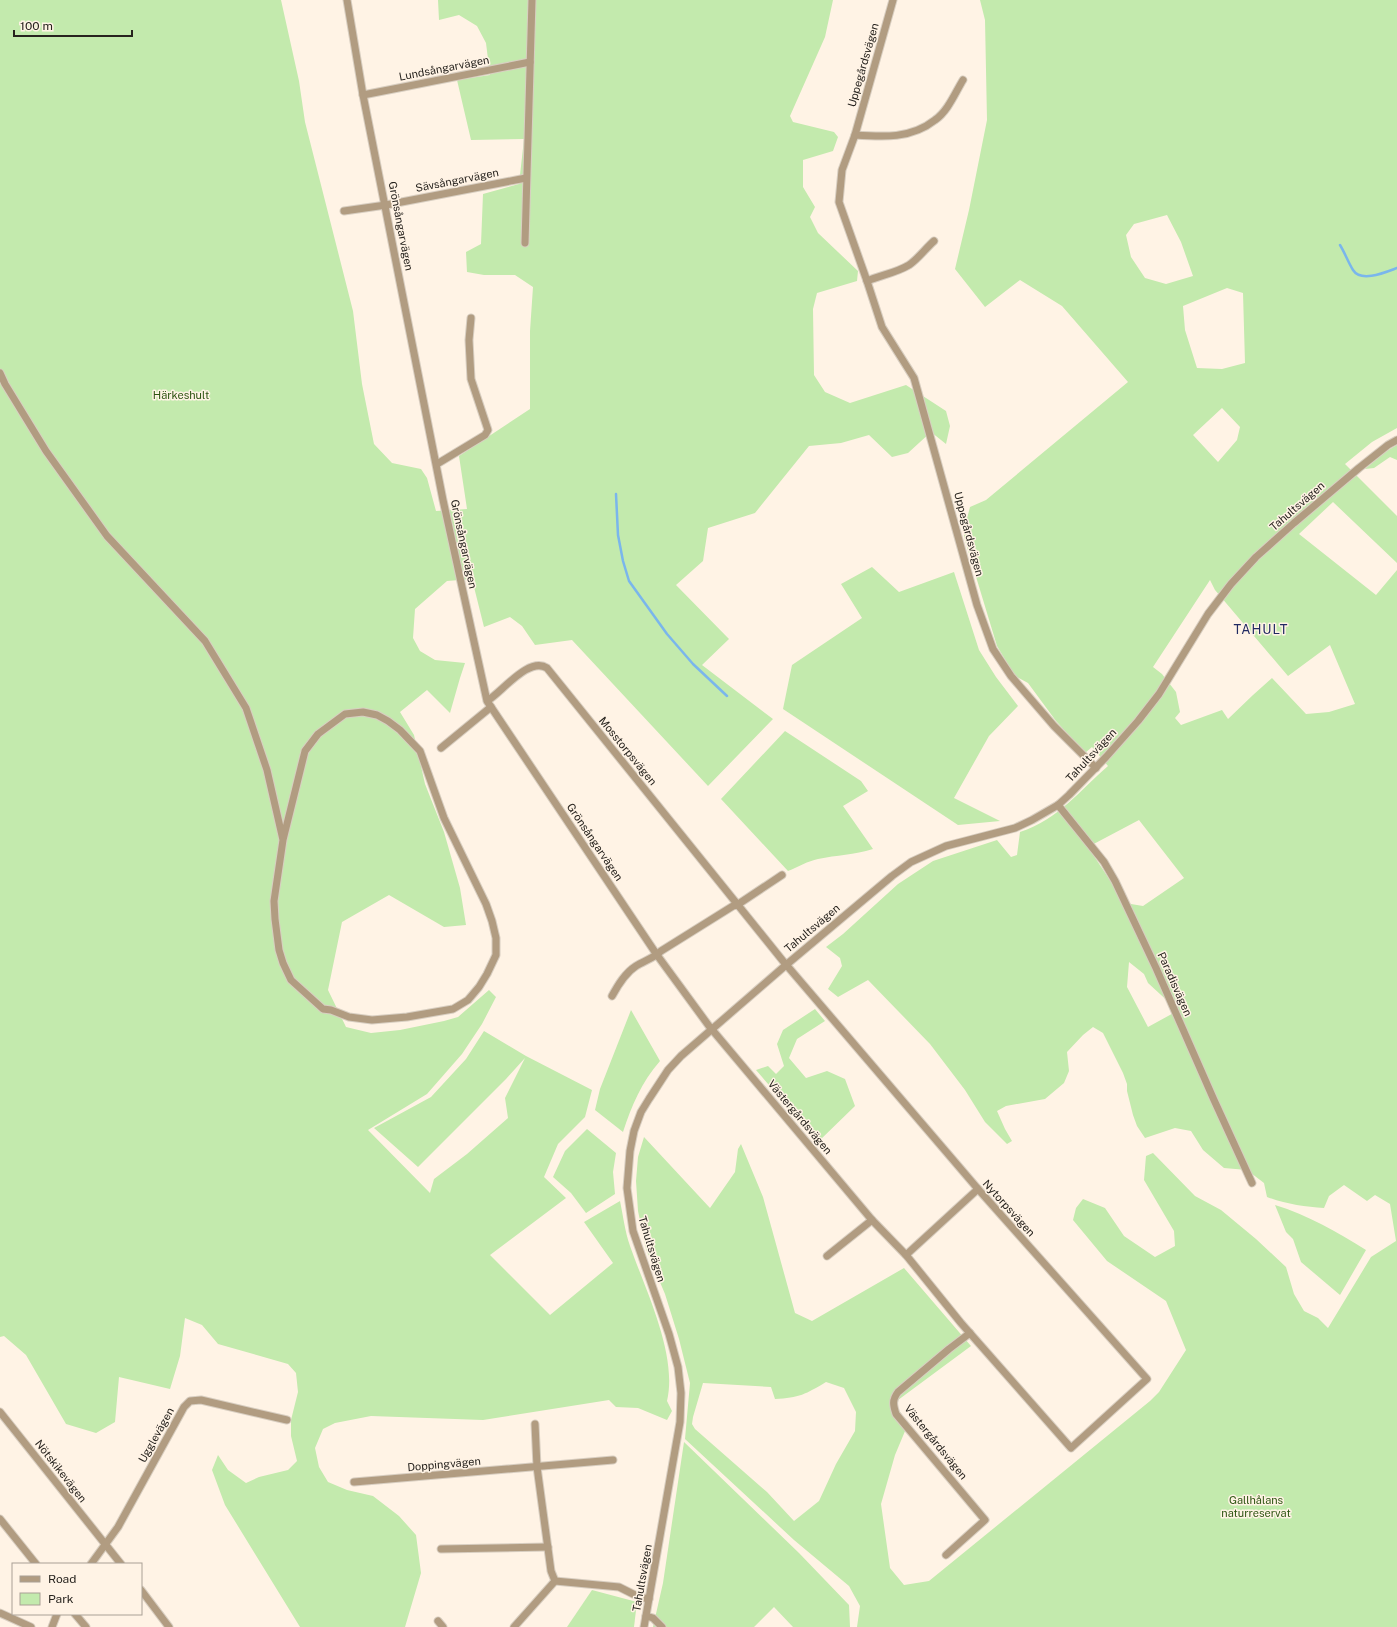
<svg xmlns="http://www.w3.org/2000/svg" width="1397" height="1627" font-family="'Public Sans',sans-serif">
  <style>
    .green { fill: #c3eaad; fill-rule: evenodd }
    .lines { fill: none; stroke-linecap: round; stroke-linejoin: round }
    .stream { stroke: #7ab6ec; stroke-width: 2.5 }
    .street-casing { stroke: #d8cec1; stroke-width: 9 }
    .street { stroke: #b19c81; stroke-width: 7 }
    .labels { text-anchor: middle; stroke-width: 3; stroke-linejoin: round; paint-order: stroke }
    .street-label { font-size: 11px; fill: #27231e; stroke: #fff3e5 }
    .park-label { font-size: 11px; fill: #2d5411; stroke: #fff3e5 }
    .quarter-label { font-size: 13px; letter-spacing: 1px; fill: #212a62; stroke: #fff3e5 }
  </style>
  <rect width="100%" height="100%" fill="#fff3e5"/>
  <g class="green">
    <path d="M 0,0 L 281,0 L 299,81 L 305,122 L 353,311 L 362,384 L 374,444 L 392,463 L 421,469 L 427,478 L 436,511 L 467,509 L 459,456 L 530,409 L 530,331 L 533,287 L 515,275 L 484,275 L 467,272 L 466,252 L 481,244 L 483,194 L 519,184 L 524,139 L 471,140 L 457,80 L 490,75 L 486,43 L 477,26 L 459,15 L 439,20 L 438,0 L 833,0 L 825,37 L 790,116 L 793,122 L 834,132 L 838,137 L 833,151 L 803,160 L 803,187 L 815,207 L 810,217 L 818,233 L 858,271 L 857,281 L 817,293 L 813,309 L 814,375 L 825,392 L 850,403 L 906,385 L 946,411 L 950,426 L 946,444 L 931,432 L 908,453 L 892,457 L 869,435 L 841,443 L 809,446 L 755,513 L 708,528 L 703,561 L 676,585 L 729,639 L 702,665 L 773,719 L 708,786 L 572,640 L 535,645 L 522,626 L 510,617 L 484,627 L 472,579 L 447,581 L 415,609 L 413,638 L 420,651 L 435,660 L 465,663 L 460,678 L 450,713 L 427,690 L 400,712 L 414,735 L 425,784 L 444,832 L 460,888 L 466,925 L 444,927 L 389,895 L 342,922 L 328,990 L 346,1027 L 371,1033 L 400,1030 L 444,1021 L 458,1017 L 489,990 L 496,997 L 482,1024 L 462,1054 L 427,1094 L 368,1130 L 430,1193 L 434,1179 L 467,1154 L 508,1118 L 505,1098 L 525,1058 L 506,1079 L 418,1167 L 374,1128 L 431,1097 L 466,1059 L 484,1031 L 526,1056 L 592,1090 L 585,1117 L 558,1144 L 544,1177 L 566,1198 L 490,1255 L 550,1315 L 613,1263 L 584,1222 L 620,1201 C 623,1215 625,1232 630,1246 C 645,1289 678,1355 667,1401 L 672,1411 L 667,1420 L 638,1408 L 616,1407 L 609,1400 L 483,1420 L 371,1416 L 335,1423 L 323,1429 L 315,1448 L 319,1467 L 328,1482 L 347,1490 L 373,1496 L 399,1516 L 416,1535 L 421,1573 L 405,1627 L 300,1627 L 225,1505 L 212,1470 L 218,1455 L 228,1470 L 246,1483 L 259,1477 L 288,1470 L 297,1461 L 291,1436 L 291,1420 L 298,1392 L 296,1373 L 288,1364 L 218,1344 L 202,1325 L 185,1318 L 180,1356 L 170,1389 L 119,1377 L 115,1422 L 96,1433 L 66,1424 L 26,1355 L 4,1336 L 0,1337 Z"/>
    <path d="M 980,0 L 1397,0 L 1397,428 L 1372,442 L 1345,464 L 1397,516 L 1397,563 L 1333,502 L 1299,534 L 1376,595 L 1397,570 L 1397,1627 L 857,1627 L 860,1606 L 849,1586 L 794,1540 L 685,1439 L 690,1383 L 679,1339 L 665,1294 L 646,1249 L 638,1211 L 636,1181 L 638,1157 L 644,1137 L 710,1208 L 735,1172 L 738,1149 L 741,1144 L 763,1197 L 795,1313 L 812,1321 L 904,1268 L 971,1346 L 894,1403 L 908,1424 L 895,1455 L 881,1504 L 890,1568 L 904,1585 L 929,1581 L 1150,1401 L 1159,1392 L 1186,1350 L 1166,1301 L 1107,1261 L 1073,1220 L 1076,1208 L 1083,1199 L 1105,1208 L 1124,1236 L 1155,1257 L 1175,1246 L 1174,1231 L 1144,1180 L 1146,1156 L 1153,1153 L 1195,1196 L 1221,1210 L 1256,1239 L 1286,1267 L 1294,1294 L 1304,1311 L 1318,1318 L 1328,1328 L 1371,1257 L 1396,1241 L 1390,1204 L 1375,1195 L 1367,1201 L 1344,1185 L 1329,1196 L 1324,1208 C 1305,1207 1285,1204 1267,1197 L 1264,1183 L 1247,1170 L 1224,1168 L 1203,1150 L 1191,1131 L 1175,1128 L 1145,1138 L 1137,1126 L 1133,1115 L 1127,1091 L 1127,1084 L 1123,1073 L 1103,1033 L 1093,1027 L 1083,1035 L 1067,1052 L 1069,1071 L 1064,1083 L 1045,1099 L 1006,1106 L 997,1111 L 1005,1129 L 1012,1141 L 1007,1144 L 985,1122 L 965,1090 L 930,1044 L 868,980 L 838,997 L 828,989 L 842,966 L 840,958 L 826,947 L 843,934 L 898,884 L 933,861 L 997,840 L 1011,857 L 1017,855 L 1020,832 C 1059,819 1079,791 1108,766 L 1092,747 L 1085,753 L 1056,721 L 1028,683 L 1015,676 L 997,646 L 964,537 L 964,530 L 970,507 L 986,500 L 1128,382 L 1062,306 L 1020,280 L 985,307 L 955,269 L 969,210 L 987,120 L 985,20 ZM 1167,215 L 1181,242 L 1193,276 L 1166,284 L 1145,278 L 1131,257 L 1126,235 L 1134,224 ZM 1227,288 L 1243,293 L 1245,363 L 1222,369 L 1197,368 L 1185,330 L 1183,306 ZM 1222,408 L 1240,427 L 1237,440 L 1218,462 L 1193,435 ZM 1210,580 L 1215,590 L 1288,676 L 1330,645 L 1355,704 L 1329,712 L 1306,714 L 1272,678 L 1253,695 L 1228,719 L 1222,710 L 1181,725 L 1175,718 L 1180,712 L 1176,692 L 1162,674 L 1153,667 ZM 1139,820 L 1184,878 L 1143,906 L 1125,903 L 1088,847 ZM 1129,962 L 1144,974 L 1148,983 L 1173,1006 L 1174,999 L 1179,1010 L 1148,1027 L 1127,987 ZM 826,1382 L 844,1388 L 856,1412 L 855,1431 L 836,1464 L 819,1501 L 794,1521 L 767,1492 L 695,1429 L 692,1424 L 693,1417 L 703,1383 L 771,1387 L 775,1399 C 799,1398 806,1394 826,1382 Z"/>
    <polygon points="1397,445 1397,460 1390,457 1374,468 1365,469 1385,452"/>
    <polygon points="872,567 899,592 954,572 979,650 996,677 1018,706 989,736 954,798 1000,821 958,825 783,709 792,665 862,618 841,584"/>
    <path d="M 785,731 L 861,781 L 868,791 L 843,806 L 873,849 C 854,855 837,855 818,859 C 808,861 798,867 788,871 L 721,799 Z"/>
    <polygon points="815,1009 825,1021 797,1039 789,1058 806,1078 827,1071 845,1079 855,1106 818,1142 756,1070 768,1066 776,1074 784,1066 777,1044 783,1030"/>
    <path d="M 631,1010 L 660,1061 C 641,1083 632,1105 623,1132 L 595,1110 L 600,1089 Z"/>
    <polygon points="587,1129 616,1153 613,1172 615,1194 586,1213 571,1193 553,1177 565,1151"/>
    <path d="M 1275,1205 C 1308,1215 1337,1232 1366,1250 L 1340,1295 L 1301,1262 L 1293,1239 L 1286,1232 Z"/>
    <polygon points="684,1442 799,1553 849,1605 850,1627 793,1627 774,1607 754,1627 653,1627 663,1583"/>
    <polygon points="592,1590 637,1602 634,1627 567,1627"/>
  </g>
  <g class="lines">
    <g class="stream">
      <path d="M 1340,245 C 1345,253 1348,262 1353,270 C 1361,283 1386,272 1397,268"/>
      <polyline points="616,494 618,535 623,561 629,581 667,634 693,664 727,696"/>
    </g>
    <g class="street-casing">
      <g id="street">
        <path d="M 347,0 L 363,95 L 443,500 L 487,701 L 657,955 L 709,1026 L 872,1220 L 906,1255 L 961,1323 L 1071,1448 L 1147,1379 L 978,1189 L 783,961 L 547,668 C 529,656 502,692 487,701"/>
        <polyline points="893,0 855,135 842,170 839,202 867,281 882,327 914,378 977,605 993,649 1011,676 1054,726 1096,768"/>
        <polyline points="363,95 530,62"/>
        <path d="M 855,135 C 883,137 911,139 935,120 C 948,111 955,93 963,80"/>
        <polyline points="344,211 386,205 526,178"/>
        <polyline points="525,243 532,0"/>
        <path d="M 867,281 C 881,275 896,273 909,265 C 918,259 926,248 934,241"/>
        <polyline points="0,373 5,384 46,451 107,536 205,641 246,708 267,770 283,840 274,901 275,919 279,950 283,963 291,980 323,1009 331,1010 349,1017 372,1020 407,1017 453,1009 468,1000 479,987 487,974 496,955 496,938 492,921 486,904 444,818 420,751 400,730 388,721 377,715 363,712 345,714 318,734 305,751 283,840"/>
        <polyline points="437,464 485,435 488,430 471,379 469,340 471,318"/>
        <polyline points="441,748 491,707"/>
        <polyline points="1058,805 1104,862 1115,881 1156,968 1214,1100 1252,1183"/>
        <path d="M 612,996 C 618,985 625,973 636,966 C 644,961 654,958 661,951 L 733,906 L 737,905 L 782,875"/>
        <polyline points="906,1255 978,1189"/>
        <polyline points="827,1256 872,1220"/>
        <polyline points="0,1412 121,1564"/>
        <polyline points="535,1424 537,1467 551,1571 555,1581"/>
        <polyline points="354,1482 613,1460"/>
        <polyline points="0,1519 36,1564"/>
        <polyline points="441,1549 548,1547"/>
        <path d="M 946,1555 L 985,1520 L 896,1414 C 893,1405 892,1400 898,1392 L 949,1349 L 970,1333"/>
        <polyline points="91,1564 118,1527 184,1407 190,1401 201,1400 287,1420"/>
        <polyline points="141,1590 169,1627"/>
        <polyline points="0,1613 31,1627"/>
        <polyline points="75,1614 86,1627"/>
        <polyline points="646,1616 653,1618 662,1627"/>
        <polyline points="438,1621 443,1627"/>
        <polyline points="52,1627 57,1614"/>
        <polyline points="514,1627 555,1581 619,1587 639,1597 649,1599"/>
        <polyline points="644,1627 680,1422 681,1393 678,1367 669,1334 633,1231 627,1188 630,1151 634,1131 641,1112 649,1099 668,1070 681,1056 786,965 892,876 911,862 946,846 1015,828 1032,820 1058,805 1069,795 1106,757 1138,721 1159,694 1208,614 1231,584 1256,557 1294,523 1359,468 1388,445 1397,440"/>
      </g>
    </g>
    <use href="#street" class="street"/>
  </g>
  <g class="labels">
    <g class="street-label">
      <text transform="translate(863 65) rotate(-74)" y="4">Uppegårdsvägen</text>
      <text transform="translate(444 68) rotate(-11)" y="4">Lundsångarvägen</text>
      <text transform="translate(457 180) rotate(-11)" y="4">Sävsångarvägen</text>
      <text transform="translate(401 226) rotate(79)" y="4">Grönsångarvägen</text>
      <text transform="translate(1297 506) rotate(-41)" y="4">Tahultsvägen</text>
      <text transform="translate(969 534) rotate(75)" y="4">Uppegårdsvägen</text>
      <text transform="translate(464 544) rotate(78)" y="4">Grönsångarvägen</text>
      <text transform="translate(628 751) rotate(51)" y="4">Mosstorpsvägen</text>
      <text transform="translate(1091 755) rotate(-47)" y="4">Tahultsvägen</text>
      <text transform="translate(595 842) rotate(56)" y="4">Grönsångarvägen</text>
      <text transform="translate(812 928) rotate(-40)" y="4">Tahultsvägen</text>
      <text transform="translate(1175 984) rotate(66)" y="4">Paradisvägen</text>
      <text transform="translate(800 1117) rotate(50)" y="4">Västergårdsvägen</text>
      <text transform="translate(1009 1208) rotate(48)" y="4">Nytorpsvägen</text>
      <text transform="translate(652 1249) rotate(73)" y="4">Tahultsvägen</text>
      <text transform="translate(156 1435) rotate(-61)" y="4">Ugglevägen</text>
      <text transform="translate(936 1442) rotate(51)" y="4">Västergårdsvägen</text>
      <text transform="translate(444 1464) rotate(-5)" y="4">Doppingvägen</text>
      <text transform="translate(61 1471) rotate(52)" y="4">Nötskikevägen</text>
      <text transform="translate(642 1578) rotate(-80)" y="4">Tahultsvägen</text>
    </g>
    <g class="park-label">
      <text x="181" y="399">Härkeshult</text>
      <text x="1256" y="1504">Gallhålans<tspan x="1256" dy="13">naturreservat</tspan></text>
    </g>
    <g class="quarter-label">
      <text x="1261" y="634">TAHULT</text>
    </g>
  </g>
  <rect x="12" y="1563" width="130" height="52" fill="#fff3e5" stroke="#a9a095"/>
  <rect x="20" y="1576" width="20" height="6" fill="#b19c81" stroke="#a9a095"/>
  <text x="48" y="1583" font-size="12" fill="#27231e">Road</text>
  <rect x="20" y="1593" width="20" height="12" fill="#c3eaad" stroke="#a9a095"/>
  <text x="48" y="1603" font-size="12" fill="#27231e">Park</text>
  <path d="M14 30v6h118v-6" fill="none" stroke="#27231e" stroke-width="2"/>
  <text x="20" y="30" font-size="12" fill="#27231e" stroke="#fff3e5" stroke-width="3" paint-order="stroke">100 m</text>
</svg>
